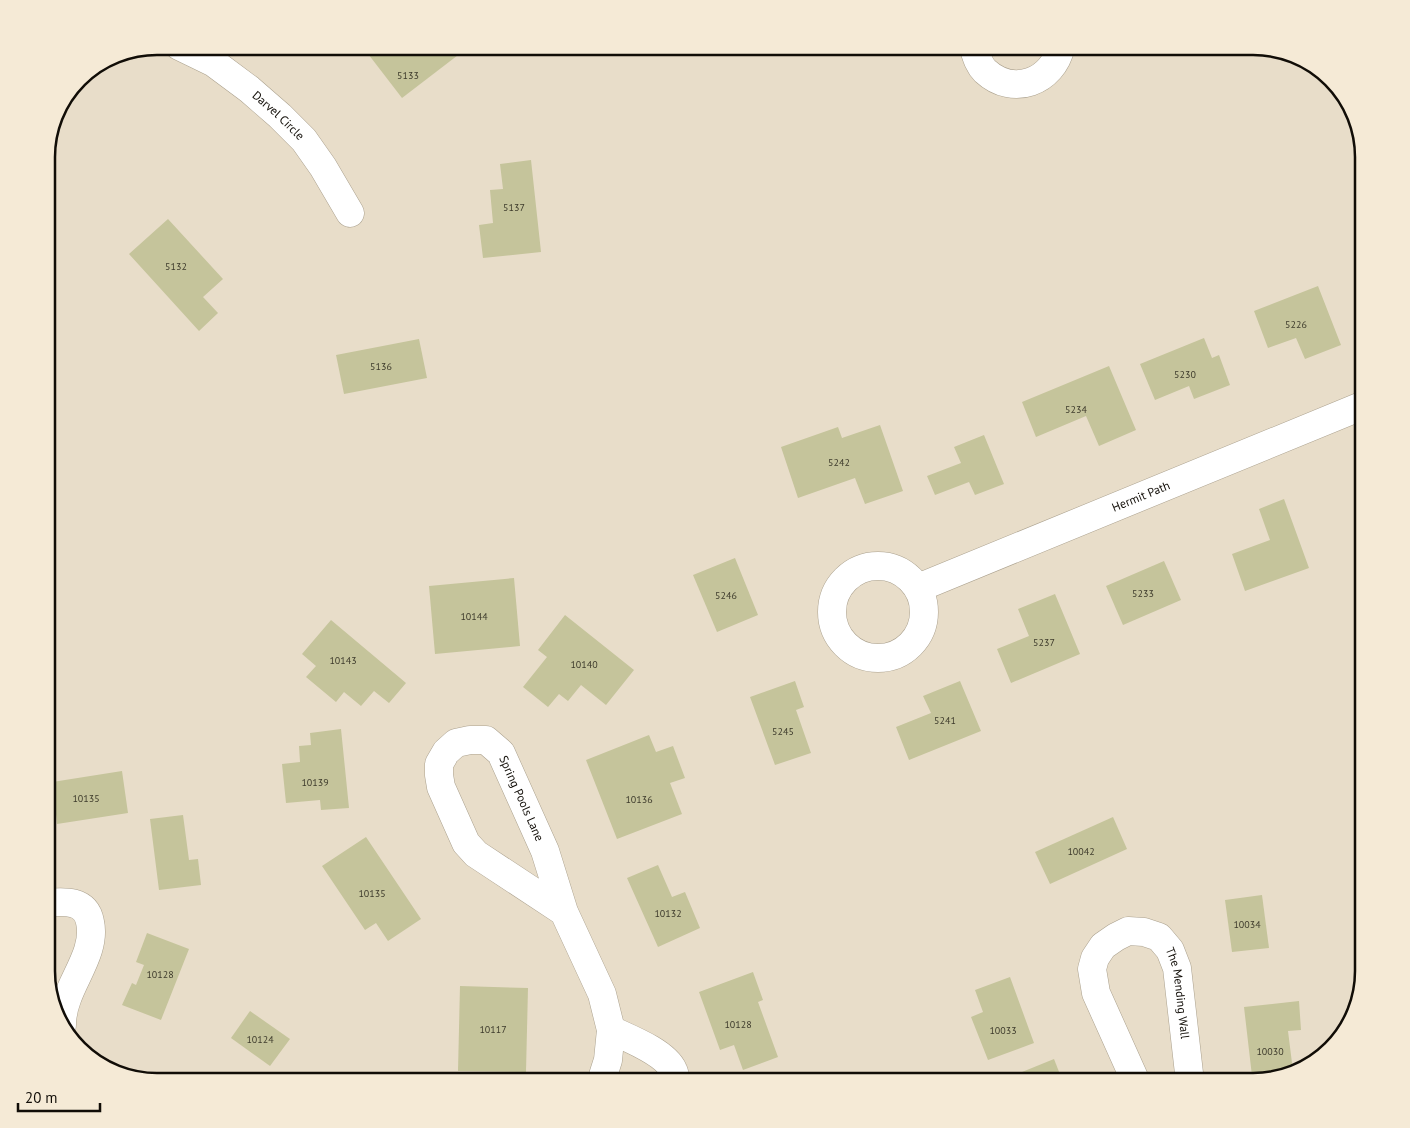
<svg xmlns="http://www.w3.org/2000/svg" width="1410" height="1128" font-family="'PT Sans',sans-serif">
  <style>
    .building { fill: #c5c49b }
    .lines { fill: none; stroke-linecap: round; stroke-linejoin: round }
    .minor-casing { stroke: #aba18e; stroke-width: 29 }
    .minor { stroke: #fff; stroke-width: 28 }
    .labels { text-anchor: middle; stroke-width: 4; stroke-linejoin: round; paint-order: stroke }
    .number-label { font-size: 10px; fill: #3e3b2c }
    .street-label { font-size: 12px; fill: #110d07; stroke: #f5ead6 }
    .rim { fill: none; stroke: #110d07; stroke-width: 2.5 }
  </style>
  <rect width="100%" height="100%" fill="#e8ddc9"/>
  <g class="building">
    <polygon points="362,46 457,46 462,52 402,98"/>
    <polygon points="531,160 541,252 483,258 479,225 493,223 490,190 503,189 500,164"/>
    <polygon points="168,219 223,279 203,297 218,313 199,331 129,254"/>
    <polygon points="1318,286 1341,345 1305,359 1296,338 1268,348 1254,311"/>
    <polygon points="1204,338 1212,358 1219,355 1230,385 1194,399 1189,386 1155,400 1140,364"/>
    <polygon points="419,339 427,378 344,394 336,355"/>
    <polygon points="1109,366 1136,430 1099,446 1086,416 1036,437 1022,402"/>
    <polygon points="880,425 903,491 865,504 855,478 798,498 781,447 838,427 842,438"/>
    <polygon points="984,435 1004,484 975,495 969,482 935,495 927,476 961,463 954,447"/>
    <polygon points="1284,499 1309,568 1245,591 1232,554 1270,540 1259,509"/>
    <polygon points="735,558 758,615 717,632 693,575"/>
    <polygon points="1164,561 1181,600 1123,625 1106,586"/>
    <polygon points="514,578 520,646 435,654 429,586"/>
    <polygon points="1055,594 1080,654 1011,683 997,649 1029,636 1018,609"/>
    <polygon points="565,615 634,670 606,705 581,685 568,701 559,694 548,707 523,687 547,657 538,650"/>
    <polygon points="331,620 406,683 389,703 374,691 361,706 344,692 336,702 306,677 316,666 302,654"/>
    <polygon points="795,681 804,707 796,710 811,753 775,765 750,697"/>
    <polygon points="960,681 981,731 909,760 896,727 931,713 923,696"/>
    <polygon points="341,729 349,808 321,810 320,800 286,803 282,764 300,762 299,746 311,745 310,733"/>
    <polygon points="649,735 656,752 673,746 685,778 670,783 682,814 617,839 586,760"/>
    <polygon points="122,771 128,813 57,824 56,814 46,816 46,783"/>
    <polygon points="183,815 189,860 198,859 201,885 159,890 150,819"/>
    <polygon points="1113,817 1127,849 1050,884 1035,852"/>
    <polygon points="366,837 421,919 388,941 376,923 365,930 322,866"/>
    <polygon points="658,865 672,897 685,892 700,928 658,947 627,878"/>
    <polygon points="1262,895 1269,948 1232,952 1225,900"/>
    <polygon points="147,933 189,949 161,1020 122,1005 132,983 136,985 144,965 136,962"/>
    <polygon points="753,972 763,1000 758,1002 778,1057 743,1070 734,1045 720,1050 699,992"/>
    <polygon points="1010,977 1034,1043 988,1060 971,1017 983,1012 975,990"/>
    <polygon points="460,986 528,988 526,1072 458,1071"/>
    <polygon points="1299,1001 1301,1030 1288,1031 1293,1071 1252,1076 1244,1007"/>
    <polygon points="250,1011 290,1039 270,1066 231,1038"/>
    <polygon points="1054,1059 1063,1082 1026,1082 1022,1072"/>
    <polygon points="372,1075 389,1082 369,1082"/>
  </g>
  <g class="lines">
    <g class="minor-casing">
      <g id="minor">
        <path id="s1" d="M 179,46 L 214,63 L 249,89 L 280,116 L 304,140 L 323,167 L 350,213"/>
        <path d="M 973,46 C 976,55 978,64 985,71 C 1013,97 1053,82 1061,46"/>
        <circle cx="878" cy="612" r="46"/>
        <path id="s2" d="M 918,588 L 1364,405"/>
        <path d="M 46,903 C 65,901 86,900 90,922 C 96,949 75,975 67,999 C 64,1007 62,1017 62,1025"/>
        <path id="s3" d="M 564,912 L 476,854 L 466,843 L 441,787 L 439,775 L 439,764 L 446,752 L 456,743 L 470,740 L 486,740 L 501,753 L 545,851 L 564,912 L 602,994 L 611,1030 L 608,1060 L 601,1082"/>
        <path d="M 611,1030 C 628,1038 665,1052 673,1070 C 675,1073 675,1078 676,1082"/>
        <path id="s4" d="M 1136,1082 L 1096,993 L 1092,969 L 1095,958 L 1103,946 L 1116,937 L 1128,931 L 1144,932 L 1159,937 L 1170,950 L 1177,968 L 1190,1082"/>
      </g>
    </g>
    <use href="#minor" class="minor"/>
  </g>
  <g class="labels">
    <g class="number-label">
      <text x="408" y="79">5133</text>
      <text x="514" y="211">5137</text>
      <text x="176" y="270">5132</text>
      <text x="1296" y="328">5226</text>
      <text x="381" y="370">5136</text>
      <text x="1185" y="378">5230</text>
      <text x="1076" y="413">5234</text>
      <text x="839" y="466">5242</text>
      <text x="1143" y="597">5233</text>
      <text x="726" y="599">5246</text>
      <text x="474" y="620">10144</text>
      <text x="1044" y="646">5237</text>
      <text x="343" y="664">10143</text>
      <text x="584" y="668">10140</text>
      <text x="945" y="724">5241</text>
      <text x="783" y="735">5245</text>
      <text x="315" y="786">10139</text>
      <text x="86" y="802">10135</text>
      <text x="639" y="803">10136</text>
      <text x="1081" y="855">10042</text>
      <text x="372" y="897">10135</text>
      <text x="668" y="917">10132</text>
      <text x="1247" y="928">10034</text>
      <text x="160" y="978">10128</text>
      <text x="738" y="1028">10128</text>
      <text x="493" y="1033">10117</text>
      <text x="1003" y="1034">10033</text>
      <text x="260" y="1043">10124</text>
      <text x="1270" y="1055">10030</text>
    </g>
    <g class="street-label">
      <text dy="4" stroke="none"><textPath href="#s1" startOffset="122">Darvel Circle</textPath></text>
      <text dy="4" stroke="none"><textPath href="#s2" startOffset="241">Hermit Path</textPath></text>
      <text dy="4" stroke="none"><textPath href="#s3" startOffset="332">Spring Pools Lane</textPath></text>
      <text dy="4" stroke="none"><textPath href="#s4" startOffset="270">The Mending Wall</textPath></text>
    </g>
  </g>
  <path d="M0 0H1410V1128H0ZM157 55H1253A102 102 0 0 1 1355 157V971A102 102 0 0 1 1253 1073H157A102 102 0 0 1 55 971V157A102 102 0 0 1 157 55Z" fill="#f5ead6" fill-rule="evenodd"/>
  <path class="rim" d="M157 55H1253A102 102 0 0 1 1355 157V971A102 102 0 0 1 1253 1073H157A102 102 0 0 1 55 971V157A102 102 0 0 1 157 55Z"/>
  <path d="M18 1103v8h82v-8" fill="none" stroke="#110d07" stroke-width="2.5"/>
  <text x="25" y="1103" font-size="15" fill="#110d07" stroke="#f5ead6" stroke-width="4" paint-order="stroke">20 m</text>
</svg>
